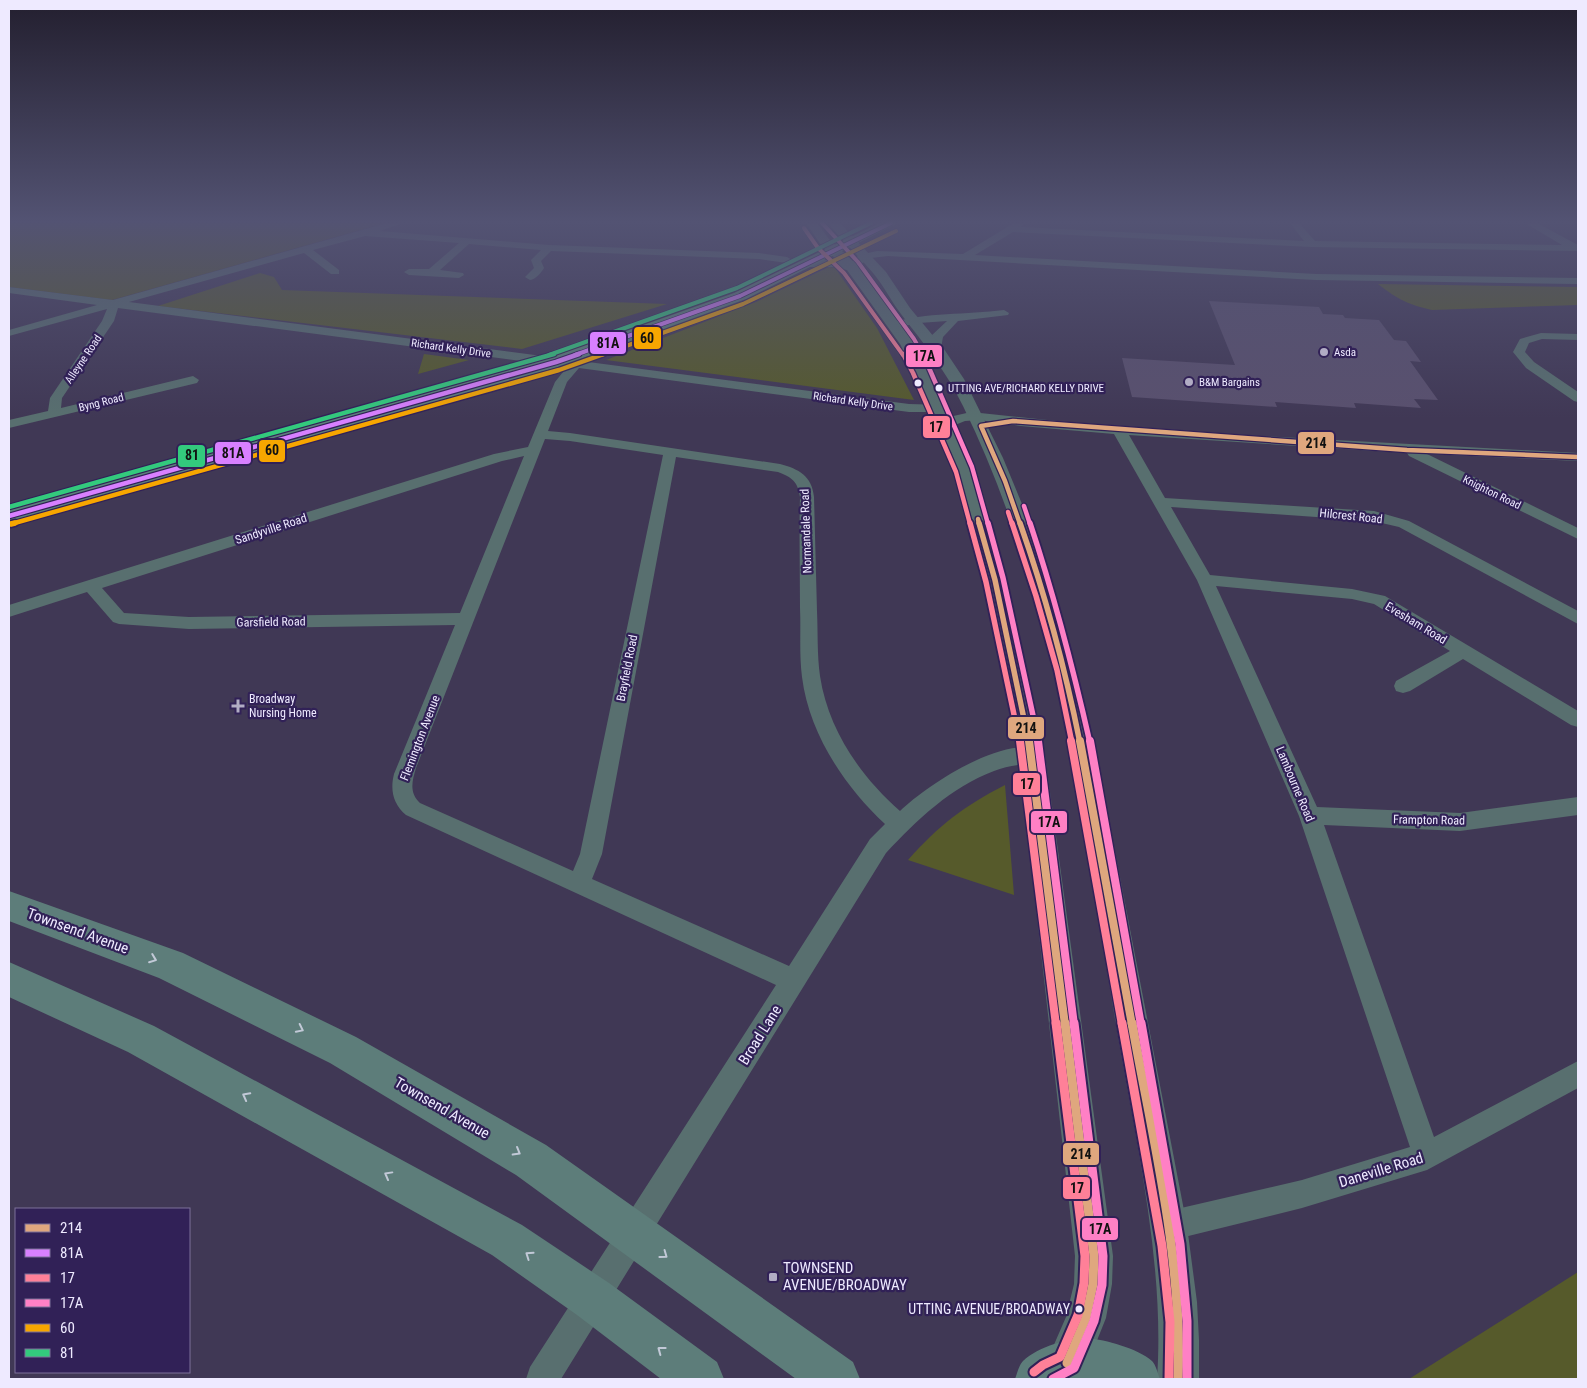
<svg xmlns="http://www.w3.org/2000/svg" width="1587" height="1388" font-family="'Roboto Condensed',sans-serif">
  <style>
    .green { fill: #565a2b }
    .building { fill: #59506e }
    .lines { fill: none; stroke-linecap: round; stroke-linejoin: round }
    .minor { fill: #586f6f; fill-rule: evenodd }
    .tertiary { fill: #586f6f; fill-rule: evenodd }
    .primary { fill: #5d7d7a; fill-rule: evenodd }
    .trunk { fill: #5d807c; fill-rule: evenodd }
    .bus-1-far3-casing { stroke: #312157; stroke-width: 7 }
    .bus-1-far2-casing { stroke: #312157; stroke-width: 9 }
    .bus-1-far1-casing { stroke: #312157; stroke-width: 11 }
    .bus-1-casing { stroke: #312157; stroke-width: 13 }
    .bus-2-far1-casing { stroke: #312157; stroke-width: 5.5 }
    .bus-2-casing { stroke: #312157; stroke-width: 7 }
    .bus-3-far4-casing { stroke: #312157; stroke-width: 5.5 }
    .bus-3-far3-casing { stroke: #312157; stroke-width: 7 }
    .bus-3-far2-casing { stroke: #312157; stroke-width: 9 }
    .bus-3-far1-casing { stroke: #312157; stroke-width: 11 }
    .bus-3-casing { stroke: #312157; stroke-width: 13 }
    .bus-4-far4-casing { stroke: #312157; stroke-width: 5.5 }
    .bus-4-far3-casing { stroke: #312157; stroke-width: 7 }
    .bus-4-far2-casing { stroke: #312157; stroke-width: 9 }
    .bus-4-far1-casing { stroke: #312157; stroke-width: 11 }
    .bus-4-casing { stroke: #312157; stroke-width: 13 }
    .bus-5-far2-casing { stroke: #312157; stroke-width: 5.5 }
    .bus-5-far1-casing { stroke: #312157; stroke-width: 7 }
    .bus-5-casing { stroke: #312157; stroke-width: 9 }
    .bus-6-far1-casing { stroke: #312157; stroke-width: 5.5 }
    .bus-6-casing { stroke: #312157; stroke-width: 7 }
    .bus-1-far3 { stroke: #dfa77e; stroke-width: 4.5 }
    .bus-1-far2 { stroke: #dfa77e; stroke-width: 5.5 }
    .bus-1-far1 { stroke: #dfa77e; stroke-width: 8 }
    .bus-1 { stroke: #dfa77e; stroke-width: 9 }
    .bus-2-far1 { stroke: #d880ff; stroke-width: 4 }
    .bus-2 { stroke: #d880ff; stroke-width: 4.5 }
    .bus-3-far4 { stroke: #ff8098; stroke-width: 4 }
    .bus-3-far3 { stroke: #ff8098; stroke-width: 4.5 }
    .bus-3-far2 { stroke: #ff8098; stroke-width: 5.5 }
    .bus-3-far1 { stroke: #ff8098; stroke-width: 8 }
    .bus-3 { stroke: #ff8098; stroke-width: 9 }
    .bus-4-far4 { stroke: #ff80c5; stroke-width: 4 }
    .bus-4-far3 { stroke: #ff80c5; stroke-width: 4.5 }
    .bus-4-far2 { stroke: #ff80c5; stroke-width: 5.5 }
    .bus-4-far1 { stroke: #ff80c5; stroke-width: 8 }
    .bus-4 { stroke: #ff80c5; stroke-width: 9 }
    .bus-5-far2 { stroke: #f7a600; stroke-width: 4 }
    .bus-5-far1 { stroke: #f7a600; stroke-width: 4.5 }
    .bus-5 { stroke: #f7a600; stroke-width: 5.5 }
    .bus-6-far1 { stroke: #33ca7d; stroke-width: 4 }
    .bus-6 { stroke: #33ca7d; stroke-width: 4.5 }
    .oneway { stroke: #c2c9d7 }
    .poi-dot { fill: #b1acc4; stroke: #312157; stroke-width: 2 }
    .bus-dot { fill: #eeeaff; stroke: #312157; stroke-width: 2 }
    .labels { text-anchor: middle; stroke-width: 4.5; stroke-linejoin: round; paint-order: stroke }
    .far-street-label { font-size: 11px; fill: #eeeaff; stroke: #312157 }
    .far-poi-label { font-size: 11px; fill: #eeeaff; stroke: #312157; text-anchor: start }
    .bus-label { font-size: 11px; fill: #eeeaff; stroke: #312157; text-anchor: start }
    .street-label { font-size: 12px; fill: #eeeaff; stroke: #312157 }
    .poi-label { font-size: 12px; fill: #eeeaff; stroke: #312157; text-anchor: start }
    .near-bus-label { font-size: 14px; fill: #eeeaff; stroke: #312157; text-anchor: end }
    .near-street-label { font-size: 15px; fill: #eeeaff; stroke: #312157 }
    .near-poi-label { font-size: 15px; fill: #eeeaff; stroke: #312157; text-anchor: start }
    .line-badge { stroke: #312157; stroke-width: 2 }
    .pale-badge-label { font-size: 14px; text-anchor: middle; font-weight: bold; fill: #111 }
  </style>
  <rect width="100%" height="100%" fill="#403855"/>
  <g class="green">
    <polygon points="9,223 385,223 112,300 9,287"/>
    <polygon points="829,267 835,268 877,328 914,400 606,360 756,302"/>
    <polygon points="260,273 274,277 282,290 667,304 522,349 158,306"/>
    <path d="M 1378,284 L 1578,287 L 1578,305 L 1432,310 C 1409,305 1397,299 1378,284 Z"/>
    <polygon points="424,354 469,360 418,374"/>
    <path d="M 1005,785 L 1014,895 L 908,860 C 939,825 964,806 1005,785 Z"/>
    <polygon points="1578,1272 1578,1379 1409,1379"/>
  </g>
  <polygon class="building" points="1209,301 1319,307 1323,314 1343,315 1345,318 1379,320 1394,340 1406,341 1421,362 1410,361 1438,400 1414,399 1421,408 1354,403 1356,408 1275,402 1277,407 1132,397 1122,358 1235,365"/>
  <g class="lines">
    <g class="minor">
      <path d="M 387,223 L 403,223 L 380,231 L 549,245 L 759,253 L 787,257 L 792,260 L 787,263 L 759,259 L 551,251 L 541,261 L 544,268 C 541,273 536,279 530,280 L 525,277 L 534,268 L 531,260 L 541,250 L 469,244 L 440,270 L 463,273 L 464,275 L 459,278 L 409,275 L 404,272 L 409,269 L 429,269 L 459,243 L 365,236 L 313,250 L 339,270 L 339,274 L 331,274 L 304,253 L 129,302 L 909,404 L 943,405 L 944,408 L 938,412 L 909,412 L 579,368 L 567,382 L 548,431 L 570,433 L 780,464 C 799,469 812,476 814,497 C 815,535 816,573 817,611 C 818,633 817,654 820,676 C 828,729 860,776 900,811 C 927,785 1000,737 1039,749 L 1042,755 L 1039,761 C 1024,765 1008,765 994,771 C 951,787 917,820 886,853 L 561,1379 L 526,1379 L 530,1367 L 776,985 L 406,815 C 393,804 390,790 394,774 L 455,625 L 189,629 L 119,624 L 113,622 L 87,592 L 9,617 L 9,605 L 494,454 L 528,447 L 555,382 L 567,367 L 118,308 L 114,321 L 62,398 L 61,408 L 193,376 L 199,380 L 197,383 L 9,428 L 9,420 L 48,411 L 50,398 L 102,321 L 107,309 L 9,336 L 9,330 L 97,305 L 9,293 L 9,287 L 113,300 ZM 545,439 L 570,441 L 663,455 L 580,854 L 573,871 L 420,803 C 409,793 412,781 416,768 ZM 524,456 L 460,613 L 189,617 L 124,613 L 102,588 L 502,461 ZM 676,457 L 778,472 C 792,477 798,482 800,497 C 799,534 800,571 800,608 C 801,631 799,654 802,677 C 809,733 844,786 885,824 L 870,839 L 789,966 L 592,879 L 602,854 Z"/>
      <polygon points="1014,223 1025,223 1021,227 1304,241 1290,223 1299,223 1315,241 1562,245 1525,223 1537,223 1578,245 1578,251 1312,247 1013,232 975,255 1316,274 1578,278 1578,284 1316,280 888,256 871,258 851,270 846,267 859,255 877,251 963,254"/>
      <path d="M 1004,310 L 1009,313 L 1008,315 L 958,321 L 943,337 L 941,348 L 935,352 L 929,348 L 931,336 L 947,321 L 919,323 L 894,328 L 888,325 L 890,323 C 927,312 966,315 1004,310 Z"/>
      <polygon points="1541,333 1578,334 1578,340 1542,339 1529,343 1525,352 1534,362 1578,392 1578,402 1574,401 1526,368 1513,352 1520,339"/>
      <polygon points="971,412 1067,422 1259,436 1578,453 1578,461 1427,454 1578,528 1578,539 1409,456 1407,453 1129,435 1165,498 1374,511 1409,521 1578,611 1578,624 1399,527 1373,521 1171,507 1210,575 1352,589 1385,596 1578,711 1578,727 1571,725 1463,659 1410,691 1403,693 1396,691 1394,686 1396,681 1450,651 1374,604 1352,599 1216,586 1317,807 1460,813 1578,797 1578,815 1460,831 1324,825 1434,1137 1578,1061 1578,1088 1427,1170 1302,1208 1168,1241 1158,1236 1153,1226 1158,1216 1168,1211 1302,1180 1410,1147 1299,816 1197,580 1114,434 1021,426 979,420 965,421 945,429 938,425 949,417"/>
    </g>
    <g class="tertiary">
      <polygon points="806,223 817,223 829,239 856,264 912,341 929,369 973,469 1005,580 1045,755 1113,1256 1112,1284 1106,1318 1082,1378 1077,1379 1052,1378 1046,1363 1066,1317 1074,1284 1075,1256 1019,755 985,580 955,469 913,369 900,344 847,270 833,267 804,267 802,264 808,260 837,260 821,245"/>
      <path d="M 828,223 L 840,223 L 886,272 L 910,308 L 944,349 L 964,379 L 1003,458 L 1029,521 L 1047,571 L 1077,674 L 1101,778 L 1187,1226 L 1197,1302 L 1199,1340 L 1199,1379 L 1157,1379 C 1165,1265 1136,1143 1117,1031 C 1082,820 1058,600 963,406 C 946,371 924,344 901,314 C 891,301 884,286 873,273 C 859,256 842,241 828,223 Z"/>
    </g>
    <g class="primary">
      <polygon points="9,891 183,953 356,1037 546,1145 853,1362 860,1379 796,1379 516,1175 330,1063 159,978 9,921"/>
      <polygon points="9,962 154,1026 522,1225 609,1283 717,1362 724,1379 661,1379 577,1315 492,1255 128,1052 9,997"/>
      <path d="M 1087,1338 C 1106,1340 1137,1348 1152,1361 C 1156,1365 1158,1374 1160,1379 L 1015,1379 C 1017,1374 1019,1365 1023,1361 C 1039,1346 1067,1339 1087,1338 Z"/>
    </g>
    <polygon class="trunk" points="880,223 898,223 746,299 562,366 9,523 9,509 550,358 734,293"/>
    <g class="bus-1-far3-casing">
      <g id="bus-1-far3">
        <polyline points="978,519 979,524"/>
        <polyline points="1020,524 1005,481 981,426 1013,421 1407,450 1578,457"/>
      </g>
    </g>
    <g class="bus-1-far2-casing">
      <g id="bus-1-far2">
        <polyline points="979,523 995,580 1029,743"/>
        <path d="M 1020,523 C 1045,594 1065,668 1080,743"/>
      </g>
    </g>
    <g class="bus-1-far1-casing">
      <g id="bus-1-far1">
        <polyline points="1029,741 1065,1025"/>
        <polyline points="1080,741 1132,1025"/>
      </g>
    </g>
    <g class="bus-1-casing">
      <g id="bus-1">
        <polyline points="1065,1023 1094,1256 1093,1284 1086,1318 1067,1363"/>
        <path d="M 1132,1023 C 1153,1140 1183,1259 1178,1379"/>
      </g>
    </g>
    <g class="bus-2-far1-casing">
      <polyline id="bus-2-far1" points="575,355 740,296 891,223"/>
    </g>
    <g class="bus-2-casing">
      <polyline id="bus-2" points="9,516 556,362 579,354"/>
    </g>
    <g class="bus-3-far4-casing">
      <polyline id="bus-3-far4" points="804,228 818,248 844,273 903,355"/>
    </g>
    <g class="bus-3-far3-casing">
      <g id="bus-3-far3">
        <polyline points="903,354 913,373 956,472 970,524"/>
        <polyline points="1008,512 1012,524"/>
      </g>
    </g>
    <g class="bus-3-far2-casing">
      <g id="bus-3-far2">
        <polyline points="970,523 986,582 1020,743"/>
        <polyline points="1012,523 1036,596 1057,670 1072,743"/>
      </g>
    </g>
    <g class="bus-3-far1-casing">
      <g id="bus-3-far1">
        <polyline points="1020,741 1056,1025"/>
        <polyline points="1071,741 1122,1025"/>
      </g>
    </g>
    <g class="bus-3-casing">
      <g id="bus-3">
        <polyline points="1122,1023 1162,1246 1170,1322 1169,1379"/>
        <polyline points="1034,1372 1043,1365 1060,1357 1078,1315 1084,1283 1085,1256 1056,1023"/>
      </g>
    </g>
    <g class="bus-4-far4-casing">
      <polyline id="bus-4-far4" points="822,223 858,262 914,339 923,355"/>
    </g>
    <g class="bus-4-far3-casing">
      <g id="bus-4-far3">
        <polyline points="923,354 972,467 988,524"/>
        <polyline points="1024,506 1030,524"/>
      </g>
    </g>
    <g class="bus-4-far2-casing">
      <g id="bus-4-far2">
        <polyline points="988,523 1003,578 1039,743"/>
        <path d="M 1030,523 C 1054,595 1073,668 1090,743"/>
      </g>
    </g>
    <g class="bus-4-far1-casing">
      <g id="bus-4-far1">
        <polyline points="1038,741 1074,1025"/>
        <polyline points="1090,741 1141,1025"/>
      </g>
    </g>
    <g class="bus-4-casing">
      <g id="bus-4">
        <polyline points="1141,1023 1180,1244 1187,1321 1187,1379"/>
        <polyline points="1053,1379 1074,1368 1094,1321 1102,1285 1103,1256 1074,1023"/>
      </g>
    </g>
    <g class="bus-5-far2-casing">
      <polyline id="bus-5-far2" points="601,355 743,304 896,231"/>
    </g>
    <g class="bus-5-far1-casing">
      <polyline id="bus-5-far1" points="11,524 559,370 604,354"/>
    </g>
    <g class="bus-5-casing">
      <polyline id="bus-5" points="11,524 15,523"/>
    </g>
    <g class="bus-6-far1-casing">
      <polyline id="bus-6-far1" points="549,355 737,288 871,223"/>
    </g>
    <g class="bus-6-casing">
      <polyline id="bus-6" points="9,507 554,354"/>
    </g>
    <use href="#bus-1-far3" class="bus-1-far3"/>
    <use href="#bus-1-far2" class="bus-1-far2"/>
    <use href="#bus-1-far1" class="bus-1-far1"/>
    <use href="#bus-1" class="bus-1"/>
    <use href="#bus-2-far1" class="bus-2-far1"/>
    <use href="#bus-2" class="bus-2"/>
    <use href="#bus-3-far4" class="bus-3-far4"/>
    <use href="#bus-3-far3" class="bus-3-far3"/>
    <use href="#bus-3-far2" class="bus-3-far2"/>
    <use href="#bus-3-far1" class="bus-3-far1"/>
    <use href="#bus-3" class="bus-3"/>
    <use href="#bus-4-far4" class="bus-4-far4"/>
    <use href="#bus-4-far3" class="bus-4-far3"/>
    <use href="#bus-4-far2" class="bus-4-far2"/>
    <use href="#bus-4-far1" class="bus-4-far1"/>
    <use href="#bus-4" class="bus-4"/>
    <use href="#bus-5-far2" class="bus-5-far2"/>
    <use href="#bus-5-far1" class="bus-5-far1"/>
    <use href="#bus-5" class="bus-5"/>
    <use href="#bus-6-far1" class="bus-6-far1"/>
    <use href="#bus-6" class="bus-6"/>
  </g>
  <defs><path id="oneway-chevron" d="M-2-3.5L2.5 0L-2 3.5" fill="none" stroke-width="1.6" stroke-linecap="round" stroke-linejoin="round" transform="scale(1.25)"/></defs>
  <g class="oneway">
    <use href="#oneway-chevron" transform="translate(153 959) rotate(21)"/>
    <use href="#oneway-chevron" transform="translate(300 1029) rotate(26)"/>
    <use href="#oneway-chevron" transform="translate(246 1096) rotate(-152)"/>
    <use href="#oneway-chevron" transform="translate(517 1152) rotate(30)"/>
    <use href="#oneway-chevron" transform="translate(388 1175) rotate(-151)"/>
    <use href="#oneway-chevron" transform="translate(529 1255) rotate(-145)"/>
    <use href="#oneway-chevron" transform="translate(664 1255) rotate(36)"/>
    <use href="#oneway-chevron" transform="translate(661 1350) rotate(-143)"/>
  </g>
  <linearGradient id="sky" x2="0" y2="1"><stop stop-color="#231f2f"/><stop offset="0.53" stop-color="#535373"/><stop offset="1" stop-color="#535373" stop-opacity="0"/></linearGradient>
  <rect width="1587" height="418" fill="url(#sky)"/>
  <g class="poi-dot">
    <circle cx="1324" cy="352" r="5"/>
    <circle cx="1189" cy="382" r="5"/>
    <path d="M235.5 698.5h5v5h5v5h-5v5h-5v-5h-5v-5h5z"/>
    <rect x="768" y="1272" width="10" height="10" rx="2.5"/>
  </g>
  <g class="bus-dot">
    <circle cx="918" cy="383" r="4.5"/>
    <circle cx="939" cy="388" r="4.5"/>
    <circle cx="1079" cy="1309" r="4.5"/>
  </g>
  <g class="labels">
    <g class="far-street-label">
      <text transform="translate(451 348) rotate(8)" y="4">Richard Kelly Drive</text>
      <text transform="translate(83 359) rotate(-56)" y="4">Alleyne Road</text>
      <text transform="translate(853 401) rotate(8)" y="4">Richard Kelly Drive</text>
      <text transform="translate(101 402) rotate(-14)" y="4">Byng Road</text>
      <text transform="translate(1492 492) rotate(26)" y="4">Knighton Road</text>
    </g>
    <g class="far-poi-label">
      <text x="1334" y="356">Asda</text>
      <text x="1199" y="386">B&amp;M Bargains</text>
    </g>
    <g class="bus-label">
      <text x="948" y="392">UTTING AVE/RICHARD KELLY DRIVE</text>
    </g>
    <g class="street-label">
      <text transform="translate(1351 516) rotate(6)" y="4">Hilcrest Road</text>
      <text transform="translate(271 529) rotate(-18)" y="4">Sandyville Road</text>
      <text transform="translate(806 531) rotate(-92)" y="4">Normandale Road</text>
      <text transform="translate(271 622) rotate(-1)" y="4">Garsfield Road</text>
      <text transform="translate(1416 623) rotate(31)" y="4">Evesham Road</text>
      <text transform="translate(627 668) rotate(-79)" y="4">Brayfield Road</text>
      <text transform="translate(420 738) rotate(-69)" y="4">Flemington Avenue</text>
      <text transform="translate(1295 784) rotate(67)" y="4">Lambourne Road</text>
      <text transform="translate(1429 820) rotate(1)" y="4">Frampton Road</text>
    </g>
    <g class="poi-label">
      <text x="249" y="703">Broadway<tspan x="249" dy="14">Nursing Home</tspan></text>
    </g>
    <g class="near-bus-label">
      <text x="1070" y="1314">UTTING AVENUE/BROADWAY</text>
    </g>
    <g class="near-street-label">
      <text transform="translate(78 931) rotate(20)" y="5">Townsend Avenue</text>
      <text transform="translate(760 1035) rotate(-58)" y="5">Broad Lane</text>
      <text transform="translate(442 1108) rotate(30)" y="5">Townsend Avenue</text>
      <text transform="translate(1381 1170) rotate(-17)" y="5">Daneville Road</text>
    </g>
    <g class="near-poi-label">
      <text x="783" y="1273">TOWNSEND<tspan x="783" dy="17">AVENUE/BROADWAY</tspan></text>
    </g>
  </g>
  <g class="line-badge">
    <rect x="633" y="326" width="29" height="24" rx="5" fill="#f7a600"/>
    <rect x="589" y="331" width="38" height="24" rx="5" fill="#d880ff"/>
    <rect x="905" y="344" width="38" height="24" rx="5" fill="#ff80c5"/>
    <rect x="922" y="415" width="29" height="24" rx="5" fill="#ff8098"/>
    <rect x="1297" y="431" width="38" height="24" rx="5" fill="#dfa77e"/>
    <rect x="258" y="439" width="28" height="24" rx="5" fill="#f7a600"/>
    <rect x="214" y="441" width="38" height="24" rx="5" fill="#d880ff"/>
    <rect x="177" y="444" width="29" height="24" rx="5" fill="#33ca7d"/>
    <rect x="1007" y="716" width="38" height="24" rx="5" fill="#dfa77e"/>
    <rect x="1012" y="772" width="29" height="24" rx="5" fill="#ff8098"/>
    <rect x="1030" y="810" width="38" height="24" rx="5" fill="#ff80c5"/>
    <rect x="1062" y="1142" width="38" height="24" rx="5" fill="#dfa77e"/>
    <rect x="1062" y="1176" width="29" height="24" rx="5" fill="#ff8098"/>
    <rect x="1081" y="1217" width="38" height="24" rx="5" fill="#ff80c5"/>
  </g>
  <g class="pale-badge-label">
    <text x="647" y="343">60</text>
    <text x="608" y="348">81A</text>
    <text x="924" y="361">17A</text>
    <text x="936" y="432">17</text>
    <text x="1316" y="448">214</text>
    <text x="272" y="455">60</text>
    <text x="233" y="458">81A</text>
    <text x="192" y="460">81</text>
    <text x="1026" y="733">214</text>
    <text x="1027" y="789">17</text>
    <text x="1049" y="827">17A</text>
    <text x="1081" y="1159">214</text>
    <text x="1077" y="1193">17</text>
    <text x="1100" y="1234">17A</text>
  </g>
  <rect width="1587" height="1388" fill="none" stroke="#eeeaff" stroke-width="20"/>
  <rect x="15" y="1208" width="175" height="165" fill="#312157" stroke="#7d719a"/>
  <rect x="25" y="1224" width="25" height="8" fill="#dfa77e" stroke="#7d719a"/>
  <text x="60" y="1233" font-size="15" fill="#eeeaff">214</text>
  <rect x="25" y="1249" width="25" height="8" fill="#d880ff" stroke="#7d719a"/>
  <text x="60" y="1258" font-size="15" fill="#eeeaff">81A</text>
  <rect x="25" y="1274" width="25" height="8" fill="#ff8098" stroke="#7d719a"/>
  <text x="60" y="1283" font-size="15" fill="#eeeaff">17</text>
  <rect x="25" y="1299" width="25" height="8" fill="#ff80c5" stroke="#7d719a"/>
  <text x="60" y="1308" font-size="15" fill="#eeeaff">17A</text>
  <rect x="25" y="1324" width="25" height="8" fill="#f7a600" stroke="#7d719a"/>
  <text x="60" y="1333" font-size="15" fill="#eeeaff">60</text>
  <rect x="25" y="1349" width="25" height="8" fill="#33ca7d" stroke="#7d719a"/>
  <text x="60" y="1358" font-size="15" fill="#eeeaff">81</text>
</svg>
